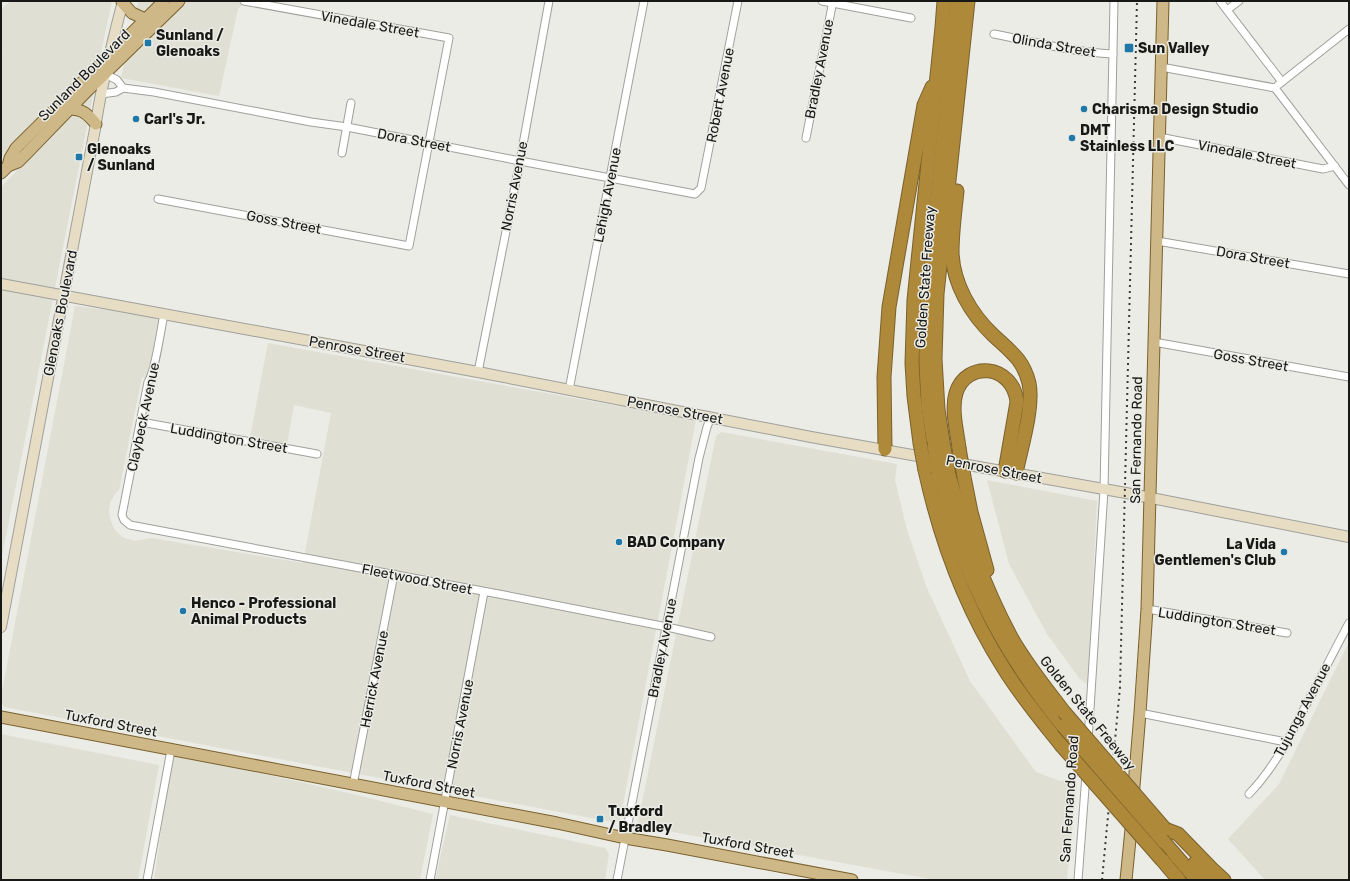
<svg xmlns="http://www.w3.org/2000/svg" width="1350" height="881" font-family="Rubik,sans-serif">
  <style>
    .built { fill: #dfdfd3 }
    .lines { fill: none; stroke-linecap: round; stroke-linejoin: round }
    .street-casing { stroke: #9fa09b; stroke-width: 9 }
    .secondary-casing { stroke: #9fa09b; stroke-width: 12 }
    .primary-casing { stroke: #7a612d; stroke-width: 13 }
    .highway-casing { stroke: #7a612d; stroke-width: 15 }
    .street { stroke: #fff; stroke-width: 7 }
    .secondary { stroke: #e7dcc4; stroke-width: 10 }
    .primary { stroke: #ceb888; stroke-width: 11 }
    .highway { stroke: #ae8939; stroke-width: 13 }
    .rail { stroke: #3b3b39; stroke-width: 2; stroke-dasharray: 2 4; stroke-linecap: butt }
    .highway-bridge-casing { stroke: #7a612d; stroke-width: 15; stroke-linecap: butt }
    .highway-bridge { stroke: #ae8939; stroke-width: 13 }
    .poi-dot { fill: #1f78a7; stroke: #ebece6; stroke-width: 1.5 }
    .labels { text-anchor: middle; stroke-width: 3; stroke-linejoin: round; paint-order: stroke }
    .street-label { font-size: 14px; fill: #181817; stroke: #ebece6 }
    .poi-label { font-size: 14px; font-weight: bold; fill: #181817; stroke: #ebece6; text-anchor: start }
  </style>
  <rect width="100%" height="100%" fill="#ebece6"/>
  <g class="built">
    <polygon points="11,1 112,1 100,57 1,157 1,57 3,55 1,52 1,9"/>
    <polygon points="138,1 247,1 238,9 219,96 121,78"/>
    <polygon points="94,91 1,561 1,187"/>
    <polygon points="75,306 153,315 158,320 148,378 142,377 119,490 114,495 110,503 109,511 110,519 115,530 122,537 135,541 151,538 303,563 331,413 294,405 287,445 250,437 268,343 696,420 620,820 612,822 4,707 1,701 1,697"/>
    <polygon points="721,432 897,464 895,480 907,530 927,588 970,681 1036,772 1060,781 1075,779 1077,785 1067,880 935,880 640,826 638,822 716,436"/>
    <polygon points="987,480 1097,501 1088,685 1079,678 1047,634 1009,564"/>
    <polygon points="1349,642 1349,880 1265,880 1228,839 1279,784"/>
    <polygon points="1,734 159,765 138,880 1,880"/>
    <polygon points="172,753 353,794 433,814 420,880 154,880"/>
    <polygon points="450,815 605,848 609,854 605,880 435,880"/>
  </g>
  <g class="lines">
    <g class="street-casing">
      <g id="street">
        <polyline points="822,1 911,18"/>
        <polyline points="1220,1 1282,82"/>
        <polyline points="1227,10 1239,1"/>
        <path d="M 994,34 C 1033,42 1073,52 1113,54"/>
        <polyline points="1161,67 1275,88"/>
        <polyline points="105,74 117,80 123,88"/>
        <polyline points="1278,85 1349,29"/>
        <polyline points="1275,88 1349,185"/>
        <polyline points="101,94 116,92 123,88 154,92 311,122 347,127 520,161 695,194 701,188 738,1"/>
        <polyline points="1159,137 1323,169 1335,166"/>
        <polyline points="806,138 833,1"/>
        <polyline points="342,153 351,103"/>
        <polyline points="158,199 409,246 449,38 244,1"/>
        <polyline points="1157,241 1349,274"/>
        <path d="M 164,314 C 161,328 155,373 148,382 L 122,515 L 124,520 L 130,525 L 504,595 L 667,627 L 711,637"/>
        <polyline points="1154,342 1349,377"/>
        <polyline points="478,372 520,161 549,1"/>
        <polyline points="569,390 644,1"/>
        <polyline points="141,422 317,454"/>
        <polyline points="1147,609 1287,633"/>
        <polyline points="1140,713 1286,742"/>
        <polyline points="1088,740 1104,490 1114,1"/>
        <polyline points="353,785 394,574"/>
        <path d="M 1249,794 C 1274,768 1289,738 1305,707 C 1320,679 1334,651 1349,623"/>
        <polyline points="147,880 171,750"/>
        <polyline points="430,880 484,592"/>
        <polyline points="617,880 699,458 707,427 711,417"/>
        <polyline points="1078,880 1086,775"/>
      </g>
    </g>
    <g class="secondary-casing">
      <g id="secondary">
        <polyline points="1,284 478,372 811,437 1126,493 1349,537"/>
        <path d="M 1,627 L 95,129 C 101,86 112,43 123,1"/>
      </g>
    </g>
    <g class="primary-casing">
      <g id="primary">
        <polyline points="122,2 132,13 145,19"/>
        <path d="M 70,109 C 83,109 88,115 96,124"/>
        <polyline points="8,166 10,158 16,148 164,1"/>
        <polyline points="1,173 8,166 18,162 27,153 88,90 179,1"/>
        <polyline points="1,717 557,823 625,838 667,845 852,880"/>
        <polyline points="1133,798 1140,713 1147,609 1163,1"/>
        <polyline points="1126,880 1132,819"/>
      </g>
    </g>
    <g class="highway-casing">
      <g id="highway">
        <path d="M 957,191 C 955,211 952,232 952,252 C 953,284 971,314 993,335 C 1010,351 1023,359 1029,383 C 1034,407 1021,448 1016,473"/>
        <polyline points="920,443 914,396 912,363 914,300 942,27 944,1"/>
        <polyline points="934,446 928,404 926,364 926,312 957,1"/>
        <polyline points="944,448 938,410 935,359 937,294 968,1"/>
        <path d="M 959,448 C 957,431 951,410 956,393 C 966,360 1013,364 1017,402 L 1005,471"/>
        <polyline points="885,449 884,377 889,307 924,105 932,87"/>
        <path d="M 925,470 C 940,539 965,607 1003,667 C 1020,695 1041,720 1061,745"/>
        <path d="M 938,473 C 943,490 947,509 952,526 C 976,599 1014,667 1063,726"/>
        <path d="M 949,475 C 965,532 983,585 1011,637 C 1026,664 1046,688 1064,712"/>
        <polyline points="964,477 971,512 987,570"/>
        <polyline points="1165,829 1178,834 1212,869 1224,880"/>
        <polyline points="1164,842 1197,880"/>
        <polyline points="1162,860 1179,880"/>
        <polyline points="1195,863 1210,880"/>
      </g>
    </g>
    <use href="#street" class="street"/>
    <use href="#secondary" class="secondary"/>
    <use href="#primary" class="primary"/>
    <use href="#highway" class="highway"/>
    <polyline class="rail" points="1102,880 1120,687 1137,1"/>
    <g class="highway-bridge-casing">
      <g id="highway-bridge">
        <polyline points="920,443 925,470"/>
        <polyline points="934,446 938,473"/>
        <polyline points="944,448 949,475"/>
        <polyline points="959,448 964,477"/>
        <polyline points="1064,712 1165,829"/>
        <polyline points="1063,726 1164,842"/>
        <polyline points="1061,745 1162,860"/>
      </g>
    </g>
    <use href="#highway-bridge" class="highway-bridge"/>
  </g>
  <g class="poi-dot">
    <rect x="144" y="39" width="8" height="8" rx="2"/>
    <rect x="1124" y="43" width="10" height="10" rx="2"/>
    <circle cx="1084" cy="109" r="4"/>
    <circle cx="136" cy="119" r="4"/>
    <circle cx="1072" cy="138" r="4"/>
    <rect x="75" y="153" width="8" height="8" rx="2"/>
    <circle cx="619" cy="542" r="4"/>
    <circle cx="1284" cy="552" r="4"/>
    <circle cx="183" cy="611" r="4"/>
    <rect x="596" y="815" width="8" height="8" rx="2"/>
  </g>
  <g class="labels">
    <g class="street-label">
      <text transform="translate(370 24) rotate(10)" y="5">Vinedale Street</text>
      <text transform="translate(1054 45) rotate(10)" y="5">Olinda Street</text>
      <text transform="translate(819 69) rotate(-79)" y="5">Bradley Avenue</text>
      <text transform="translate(84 75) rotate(-45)" y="5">Sunland Boulevard</text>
      <text transform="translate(720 95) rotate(-79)" y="5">Robert Avenue</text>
      <text transform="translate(414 140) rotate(11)" y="5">Dora Street</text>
      <text transform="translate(1247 154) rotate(11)" y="5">Vinedale Street</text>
      <text transform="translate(514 186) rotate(-79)" y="5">Norris Avenue</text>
      <text transform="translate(607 195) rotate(-79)" y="5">Lehigh Avenue</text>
      <text transform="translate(284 222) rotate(11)" y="5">Goss Street</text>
      <text transform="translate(1253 257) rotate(10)" y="5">Dora Street</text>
      <text transform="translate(925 277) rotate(-86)" y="5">Golden State Freeway</text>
      <text transform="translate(60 313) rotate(-79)" y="5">Glenoaks Boulevard</text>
      <text transform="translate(357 349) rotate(10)" y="5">Penrose Street</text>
      <text transform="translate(1251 360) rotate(10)" y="5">Goss Street</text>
      <text transform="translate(675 410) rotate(11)" y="5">Penrose Street</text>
      <text transform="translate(143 417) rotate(-78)" y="5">Claybeck Avenue</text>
      <text transform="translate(229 438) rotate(10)" y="5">Luddington Street</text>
      <text transform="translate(1136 440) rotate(-89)" y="5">San Fernando Road</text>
      <text transform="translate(994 469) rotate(11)" y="5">Penrose Street</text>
      <text transform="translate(417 579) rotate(11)" y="5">Fleetwood Street</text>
      <text transform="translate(1217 621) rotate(9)" y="5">Luddington Street</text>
      <text transform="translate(662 648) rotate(-79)" y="5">Bradley Avenue</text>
      <text transform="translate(374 679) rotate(-79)" y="5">Herrick Avenue</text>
      <text transform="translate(1302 710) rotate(-62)" y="5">Tujunga Avenue</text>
      <text transform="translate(1088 713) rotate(51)" y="5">Golden State Freeway</text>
      <text transform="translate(111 723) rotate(11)" y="5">Tuxford Street</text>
      <text transform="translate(460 724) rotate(-79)" y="5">Norris Avenue</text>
      <text transform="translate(429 784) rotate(11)" y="5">Tuxford Street</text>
      <text transform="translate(1069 799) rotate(-86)" y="5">San Fernando Road</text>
      <text transform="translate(748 845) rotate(10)" y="5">Tuxford Street</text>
    </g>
    <g class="poi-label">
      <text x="156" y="40">Sunland /<tspan x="156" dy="16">Glenoaks</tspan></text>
      <text x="1138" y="53">Sun Valley</text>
      <text x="1092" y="114">Charisma Design Studio</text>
      <text x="144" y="124">Carl's Jr.</text>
      <text x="1080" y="135">DMT<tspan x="1080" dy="16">Stainless LLC</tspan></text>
      <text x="87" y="154">Glenoaks<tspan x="87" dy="16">/ Sunland</tspan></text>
      <text x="627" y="547">BAD Company</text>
      <text x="1276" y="549" text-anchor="end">La Vida<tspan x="1276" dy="16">Gentlemen's Club</tspan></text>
      <text x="191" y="608">Henco - Professional<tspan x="191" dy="16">Animal Products</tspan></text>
      <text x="608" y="816">Tuxford<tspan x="608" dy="16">/ Bradley</tspan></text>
    </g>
  </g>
  <rect width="1350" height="881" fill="none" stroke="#181817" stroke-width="4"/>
</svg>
